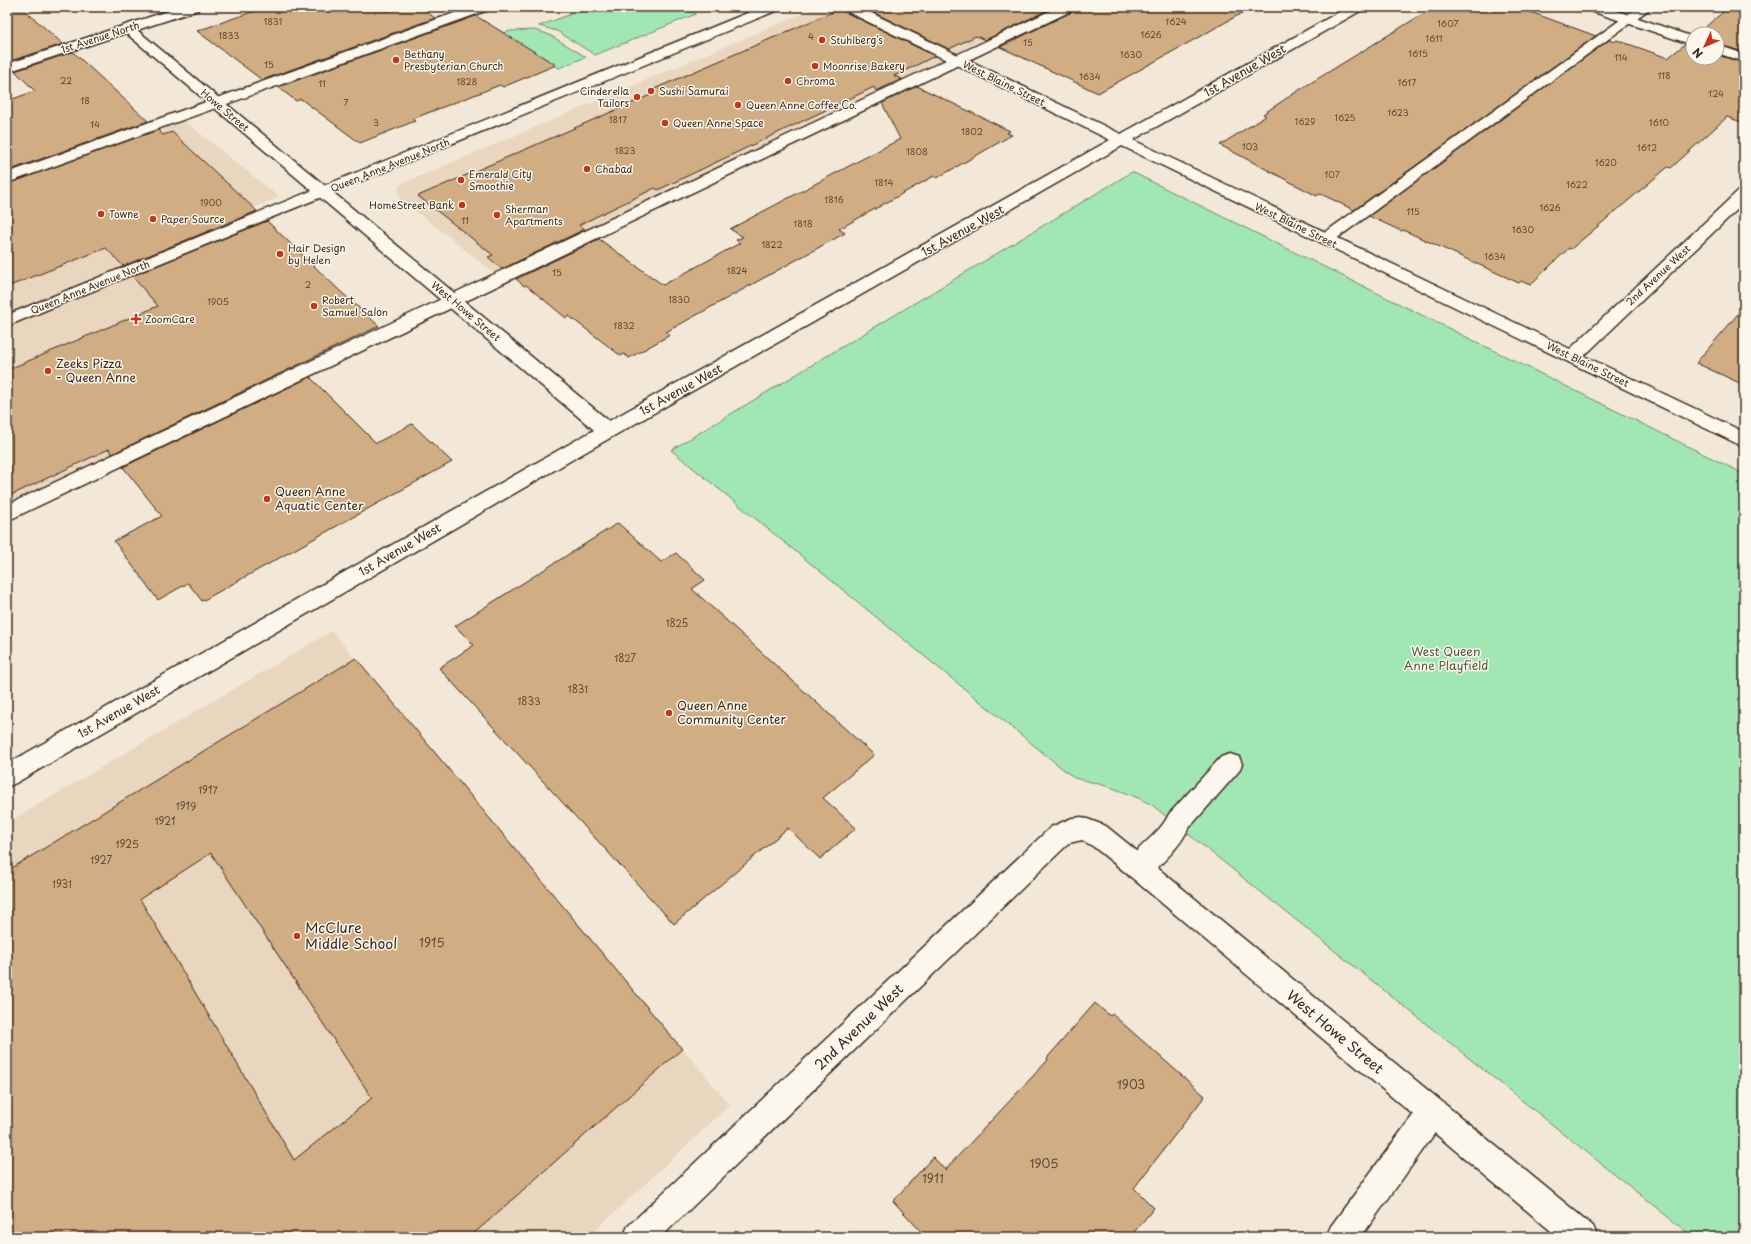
<svg xmlns="http://www.w3.org/2000/svg" width="1751" height="1244" font-family="'Playpen Sans',sans-serif">
  <style>
    .built { fill: #e9d6be }
    .green { fill: #a1e7b3; stroke: #6e8868 }
    .building { fill: #d1ad83; stroke: #3b2a1e; fill-rule: evenodd }
    .lines { fill: none; stroke-linecap: round; stroke-linejoin: round }
    .service-casing { stroke: #3b2a1e; stroke-width: 3 }
    .minor-casing { stroke: #3b2a1e; stroke-width: 3 }
    .secondary-casing { stroke: #3b2a1e; stroke-width: 3 }
    .service { fill: #fbf7ec; fill-rule: evenodd }
    .minor { fill: #fbf7ec; fill-rule: evenodd }
    .secondary { fill: #fbf7ec; fill-rule: evenodd }
    .poi-dot { fill: #c8321e; stroke: #fbf7ec; stroke-width: 1.5 }
    .labels { text-anchor: middle; stroke-width: 3; stroke-linejoin: round; paint-order: stroke }
    .far-number-label { font-size: 9px; fill: #604b37 }
    .far-street-label { font-size: 10px; fill: #3b2a1e; stroke: #fbf7ec }
    .far-poi-label { font-size: 10px; fill: #3b2a1e; stroke: #fbf7ec; text-anchor: start }
    .number-label { font-size: 10px; fill: #604b37 }
    .street-label { font-size: 12px; fill: #3b2a1e; stroke: #fbf7ec }
    .poi-label { font-size: 12px; fill: #3b2a1e; stroke: #fbf7ec; text-anchor: start }
    .park-label { font-size: 12px; fill: #545943; stroke: #fbf7ec }
    .near-number-label { font-size: 12px; fill: #604b37 }
    .near-poi-label { font-size: 14px; fill: #3b2a1e; stroke: #fbf7ec; text-anchor: start }
    .near-street-label { font-size: 14px; fill: #3b2a1e; stroke: #fbf7ec }
  </style>
  <rect width="100%" height="100%" fill="#f3e8d7"/>
  <filter id="ink" filterUnits="userSpaceOnUse"><feTurbulence type="fractalNoise" baseFrequency=".025" numOctaves="2"/><feDisplacementMap in="SourceGraphic" scale="8" xChannelSelector="R" yChannelSelector="G"/><feConvolveMatrix kernelMatrix="1 2 1 2 8 2 1 2 1" color-interpolation-filters="sRGB"/></filter>
  <g filter="url(#ink)">
    <g class="built">
      <polygon points="818,7 1054,7 497,275 400,199 399,185"/>
      <polygon points="181,118 279,197 197,232 322,357 7,510 7,182"/>
      <polygon points="332,631 730,1105 588,1237 7,1237 7,823"/>
    </g>
    <g class="green">
      <polygon points="590,7 683,7 696,14 595,55 557,31 539,26"/>
      <polygon points="534,30 548,34 586,57 559,68 503,33 510,31"/>
      <path d="M 1132,172 L 1744,474 L 1744,1237 L 1693,1237 L 1152,805 C 1126,791 1102,784 1074,778 L 671,450 Z"/>
    </g>
    <g class="building">
      <polygon points="7,7 21,7 63,44 7,62"/>
      <polygon points="266,7 380,7 386,11 399,7 420,7 435,18 262,80 197,31"/>
      <polygon points="862,7 1054,7 985,40 976,36 949,49"/>
      <polygon points="1075,7 1253,7 1098,93 1000,47 1074,11"/>
      <polygon points="1434,7 1517,7 1596,36 1354,210 1323,195 1319,194 1317,196 1220,145 1266,116 1263,114 1296,92"/>
      <polygon points="1729,7 1744,7 1744,52 1717,44 1717,34 1697,34"/>
      <polygon points="842,8 843,11 935,56 894,76 902,79 876,91 874,87 658,190 655,188 579,225 585,229 502,269 488,257 493,255 418,196 655,93 654,89"/>
      <polygon points="476,16 556,65 503,87 500,85 412,119 415,121 360,143 301,99 296,101 278,87"/>
      <polygon points="1609,40 1614,42 1617,40 1668,58 1685,44 1693,46 1693,58 1717,58 1717,55 1744,63 1744,123 1727,117 1671,168 1668,167 1571,249 1569,248 1530,285 1521,281 1519,283 1403,230 1401,231 1369,216"/>
      <polygon points="73,52 148,121 7,171 7,101 35,91 15,71"/>
      <polygon points="917,86 1010,131 1007,133 1012,135 937,178 934,176 839,229 845,233 666,332 670,335 629,358 624,354 621,356 569,316 566,318 526,285 524,286 516,279 599,239 663,285 740,243 736,240 743,237 730,229 900,139 882,103"/>
      <polygon points="158,130 163,135 172,132 257,211 123,266 106,248 7,287 7,184"/>
      <polygon points="267,221 340,291 379,326 112,454 109,449 7,497 7,370 158,306 132,276"/>
      <polygon points="1744,307 1744,385 1696,363"/>
      <polygon points="310,377 376,443 412,424 452,462 202,601 188,583 158,600 114,541 162,516 123,467"/>
      <polygon points="618,523 661,562 676,553 705,580 692,589 874,755 823,798 856,828 820,859 788,828 674,924 439,668 474,645 455,626"/>
      <path d="M 356,658 L 682,1049 L 470,1237 L 7,1237 L 7,871 ZM 211,853 L 372,1098 L 294,1160 L 140,899 Z"/>
      <polygon points="1095,1003 1110,1016 1112,1014 1205,1096 1134,1188 1154,1208 1130,1237 926,1237 893,1201 933,1157 945,1170 1048,1060 1047,1058"/>
    </g>
    <g class="lines">
      <g class="service-casing">
        <g id="service">
          <polygon points="471,7 489,7 488,10 7,183 7,173"/>
          <polygon points="1058,7 1074,7 1073,10 7,521 7,505"/>
          <polygon points="1638,7 1652,7 1332,242 1326,244 1320,242 1318,239 1320,236"/>
          <path d="M 1230,754 L 1239,757 L 1242,764 L 1239,771 L 1188,829 C 1181,845 1155,874 1138,880 L 1129,876 L 1125,868 C 1135,846 1159,836 1169,814 L 1221,757 Z"/>
          <polygon points="1432,1098 1442,1103 1447,1113 1442,1123 1361,1237 1326,1237 1331,1226 1422,1103"/>
        </g>
      </g>
      <g class="minor-casing">
        <g id="minor">
          <polygon points="180,7 199,7 198,10 137,30 609,421 1110,140 844,10 843,7 859,7 1121,134 1348,7 1363,7 1362,10 1133,140 1570,349 1738,191 1744,189 1744,203 1584,356 1744,432 1744,447 1122,146 582,454 16,783 7,787 7,764 594,430 126,33 7,72 7,64"/>
          <polygon points="1587,7 1606,7 1693,37 1693,45 1588,10"/>
          <polygon points="1717,45 1744,54 1744,62 1717,53"/>
          <polygon points="1082,817 1106,826 1143,856 1593,1226 1598,1237 1558,1237 1125,872 1094,847 1082,840 1069,843 661,1237 623,1237 628,1226 1051,827 1072,818"/>
        </g>
      </g>
      <g class="secondary-casing">
        <polygon id="secondary" points="762,7 779,7 778,10 7,326 7,315"/>
      </g>
      <use href="#service" class="service"/>
      <use href="#minor" class="minor"/>
      <use href="#secondary" class="secondary"/>
    </g>
  </g>
  <g class="poi-dot">
    <circle cx="822" cy="40" r="4"/>
    <circle cx="396" cy="60" r="4"/>
    <circle cx="815" cy="66" r="4"/>
    <circle cx="788" cy="81" r="4"/>
    <circle cx="651" cy="91" r="4"/>
    <circle cx="637" cy="97" r="4"/>
    <circle cx="738" cy="105" r="4"/>
    <circle cx="665" cy="123" r="4"/>
    <circle cx="587" cy="169" r="4"/>
    <circle cx="461" cy="180" r="4"/>
    <circle cx="462" cy="205" r="4"/>
    <circle cx="101" cy="214" r="4"/>
    <circle cx="497" cy="215" r="4"/>
    <circle cx="153" cy="219" r="4"/>
    <circle cx="280" cy="254" r="4"/>
    <circle cx="314" cy="306" r="4"/>
    <path d="M134 313h4v4h4v4h-4v4h-4v-4h-4v-4h4z"/>
    <circle cx="48" cy="371" r="4"/>
    <circle cx="267" cy="499" r="4"/>
    <circle cx="669" cy="713" r="4"/>
    <circle cx="297" cy="936" r="4"/>
  </g>
  <g class="labels">
    <g class="far-number-label">
      <text x="273" y="25">1831</text>
      <text x="1176" y="25">1624</text>
      <text x="1448" y="27">1607</text>
      <text x="1151" y="38">1626</text>
      <text x="229" y="39">1833</text>
      <text x="811" y="40">4</text>
      <text x="1434" y="42">1611</text>
      <text x="1028" y="46">15</text>
      <text x="1418" y="57">1615</text>
      <text x="1131" y="58">1630</text>
      <text x="1621" y="61">114</text>
      <text x="269" y="68">15</text>
      <text x="1664" y="79">118</text>
      <text x="1090" y="80">1634</text>
      <text x="66" y="84">22</text>
      <text x="467" y="85">1828</text>
      <text x="1407" y="86">1617</text>
      <text x="322" y="87">11</text>
      <text x="1716" y="97">124</text>
      <text x="85" y="104">18</text>
      <text x="346" y="106">7</text>
      <text x="1398" y="116">1623</text>
      <text x="1345" y="121">1625</text>
      <text x="618" y="123">1817</text>
      <text x="1305" y="125">1629</text>
      <text x="376" y="126">3</text>
      <text x="1659" y="126">1610</text>
      <text x="95" y="128">14</text>
      <text x="972" y="135">1802</text>
      <text x="1250" y="150">103</text>
      <text x="1647" y="151">1612</text>
      <text x="625" y="154">1823</text>
      <text x="917" y="155">1808</text>
      <text x="1606" y="166">1620</text>
      <text x="1332" y="178">107</text>
      <text x="884" y="186">1814</text>
      <text x="1577" y="188">1622</text>
      <text x="834" y="203">1816</text>
      <text x="211" y="206">1900</text>
      <text x="1550" y="211">1626</text>
      <text x="1413" y="215">115</text>
      <text x="465" y="224">11</text>
      <text x="803" y="227">1818</text>
      <text x="1523" y="233">1630</text>
      <text x="772" y="248">1822</text>
      <text x="1495" y="260">1634</text>
      <text x="737" y="274">1824</text>
      <text x="557" y="276">15</text>
      <text x="308" y="288">2</text>
      <text x="679" y="303">1830</text>
      <text x="218" y="305">1905</text>
      <text x="624" y="329">1832</text>
    </g>
    <g class="far-street-label">
      <text transform="translate(100 37) rotate(-18)" y="4">1st Avenue North</text>
      <text transform="translate(1004 83) rotate(26)" y="4">West Blaine Street</text>
      <text transform="translate(225 110) rotate(40)" y="4">Howe Street</text>
      <text transform="translate(390 165) rotate(-22)" y="4">Queen Anne Avenue North</text>
      <text transform="translate(1296 225) rotate(26)" y="4">West Blaine Street</text>
      <text transform="translate(1658 275) rotate(-43)" y="4">2nd Avenue West</text>
      <text transform="translate(90 287) rotate(-22)" y="4">Queen Anne Avenue North</text>
      <text transform="translate(466 311) rotate(40)" y="4">West Howe Street</text>
      <text transform="translate(1588 364) rotate(26)" y="4">West Blaine Street</text>
    </g>
    <g class="far-poi-label">
      <text x="830" y="44">Stuhlberg's</text>
      <text x="404" y="58">Bethany<tspan x="404" dy="12">Presbyterian Church</tspan></text>
      <text x="823" y="70">Moonrise Bakery</text>
      <text x="796" y="85">Chroma</text>
      <text x="629" y="95" text-anchor="end">Cinderella<tspan x="629" dy="12">Tailors</tspan></text>
      <text x="659" y="95">Sushi Samurai</text>
      <text x="746" y="109">Queen Anne Coffee Co.</text>
      <text x="673" y="127">Queen Anne Space</text>
      <text x="595" y="173">Chabad</text>
      <text x="469" y="178">Emerald City<tspan x="469" dy="12">Smoothie</tspan></text>
      <text x="454" y="209" text-anchor="end">HomeStreet Bank</text>
      <text x="505" y="213">Sherman<tspan x="505" dy="12">Apartments</tspan></text>
      <text x="109" y="218">Towne</text>
      <text x="161" y="223">Paper Source</text>
      <text x="288" y="252">Hair Design<tspan x="288" dy="12">by Helen</tspan></text>
      <text x="322" y="304">Robert<tspan x="322" dy="12">Samuel Salon</tspan></text>
      <text x="145" y="323">ZoomCare</text>
    </g>
    <g class="number-label">
      <text x="677" y="627">1825</text>
      <text x="625" y="662">1827</text>
      <text x="578" y="693">1831</text>
      <text x="529" y="705">1833</text>
      <text x="208" y="794">1917</text>
      <text x="186" y="810">1919</text>
      <text x="165" y="825">1921</text>
      <text x="127" y="848">1925</text>
      <text x="101" y="864">1927</text>
      <text x="62" y="888">1931</text>
    </g>
    <g class="street-label">
      <text transform="translate(1245 71) rotate(-30)" y="4">1st Avenue West</text>
      <text transform="translate(963 231) rotate(-29)" y="4">1st Avenue West</text>
      <text transform="translate(681 390) rotate(-29)" y="4">1st Avenue West</text>
      <text transform="translate(400 550) rotate(-30)" y="4">1st Avenue West</text>
      <text transform="translate(119 712) rotate(-30)" y="4">1st Avenue West</text>
    </g>
    <g class="poi-label">
      <text x="56" y="368">Zeeks Pizza<tspan x="56" dy="14">- Queen Anne</tspan></text>
      <text x="275" y="496">Queen Anne<tspan x="275" dy="14">Aquatic Center</tspan></text>
      <text x="677" y="710">Queen Anne<tspan x="677" dy="14">Community Center</tspan></text>
    </g>
    <g class="park-label">
      <text x="1446" y="656">West Queen<tspan x="1446" dy="14">Anne Playfield</tspan></text>
    </g>
    <g class="near-number-label">
      <text x="432" y="947">1915</text>
      <text x="1131" y="1089">1903</text>
      <text x="1044" y="1168">1905</text>
      <text x="933" y="1183">1911</text>
    </g>
    <g class="near-poi-label">
      <text x="305" y="933">McClure<tspan x="305" dy="16">Middle School</tspan></text>
    </g>
    <g class="near-street-label">
      <text transform="translate(859 1027) rotate(-44)" y="5">2nd Avenue West</text>
      <text transform="translate(1335 1032) rotate(40)" y="5">West Howe Street</text>
    </g>
  </g>
  <rect width="1751" height="1244" fill="none" stroke="#fbf7ec" stroke-width="24"/>
  <rect x="12" y="12" width="1727" height="1220" fill="none" stroke="#3b2a1e" stroke-width="1.5" filter="url(#ink)"/>
  <g transform="translate(1705 46) rotate(226)"><circle r="19" fill="#fbf7ec" stroke="#aea59a"/>
  <path d="M0-3L7 15L0 10L-7 15Z" fill="#c8321e"/>
  <text y="-6" font-size="11" font-weight="bold" text-anchor="middle" fill="#3b2a1e">N</text>
  </g>
</svg>
